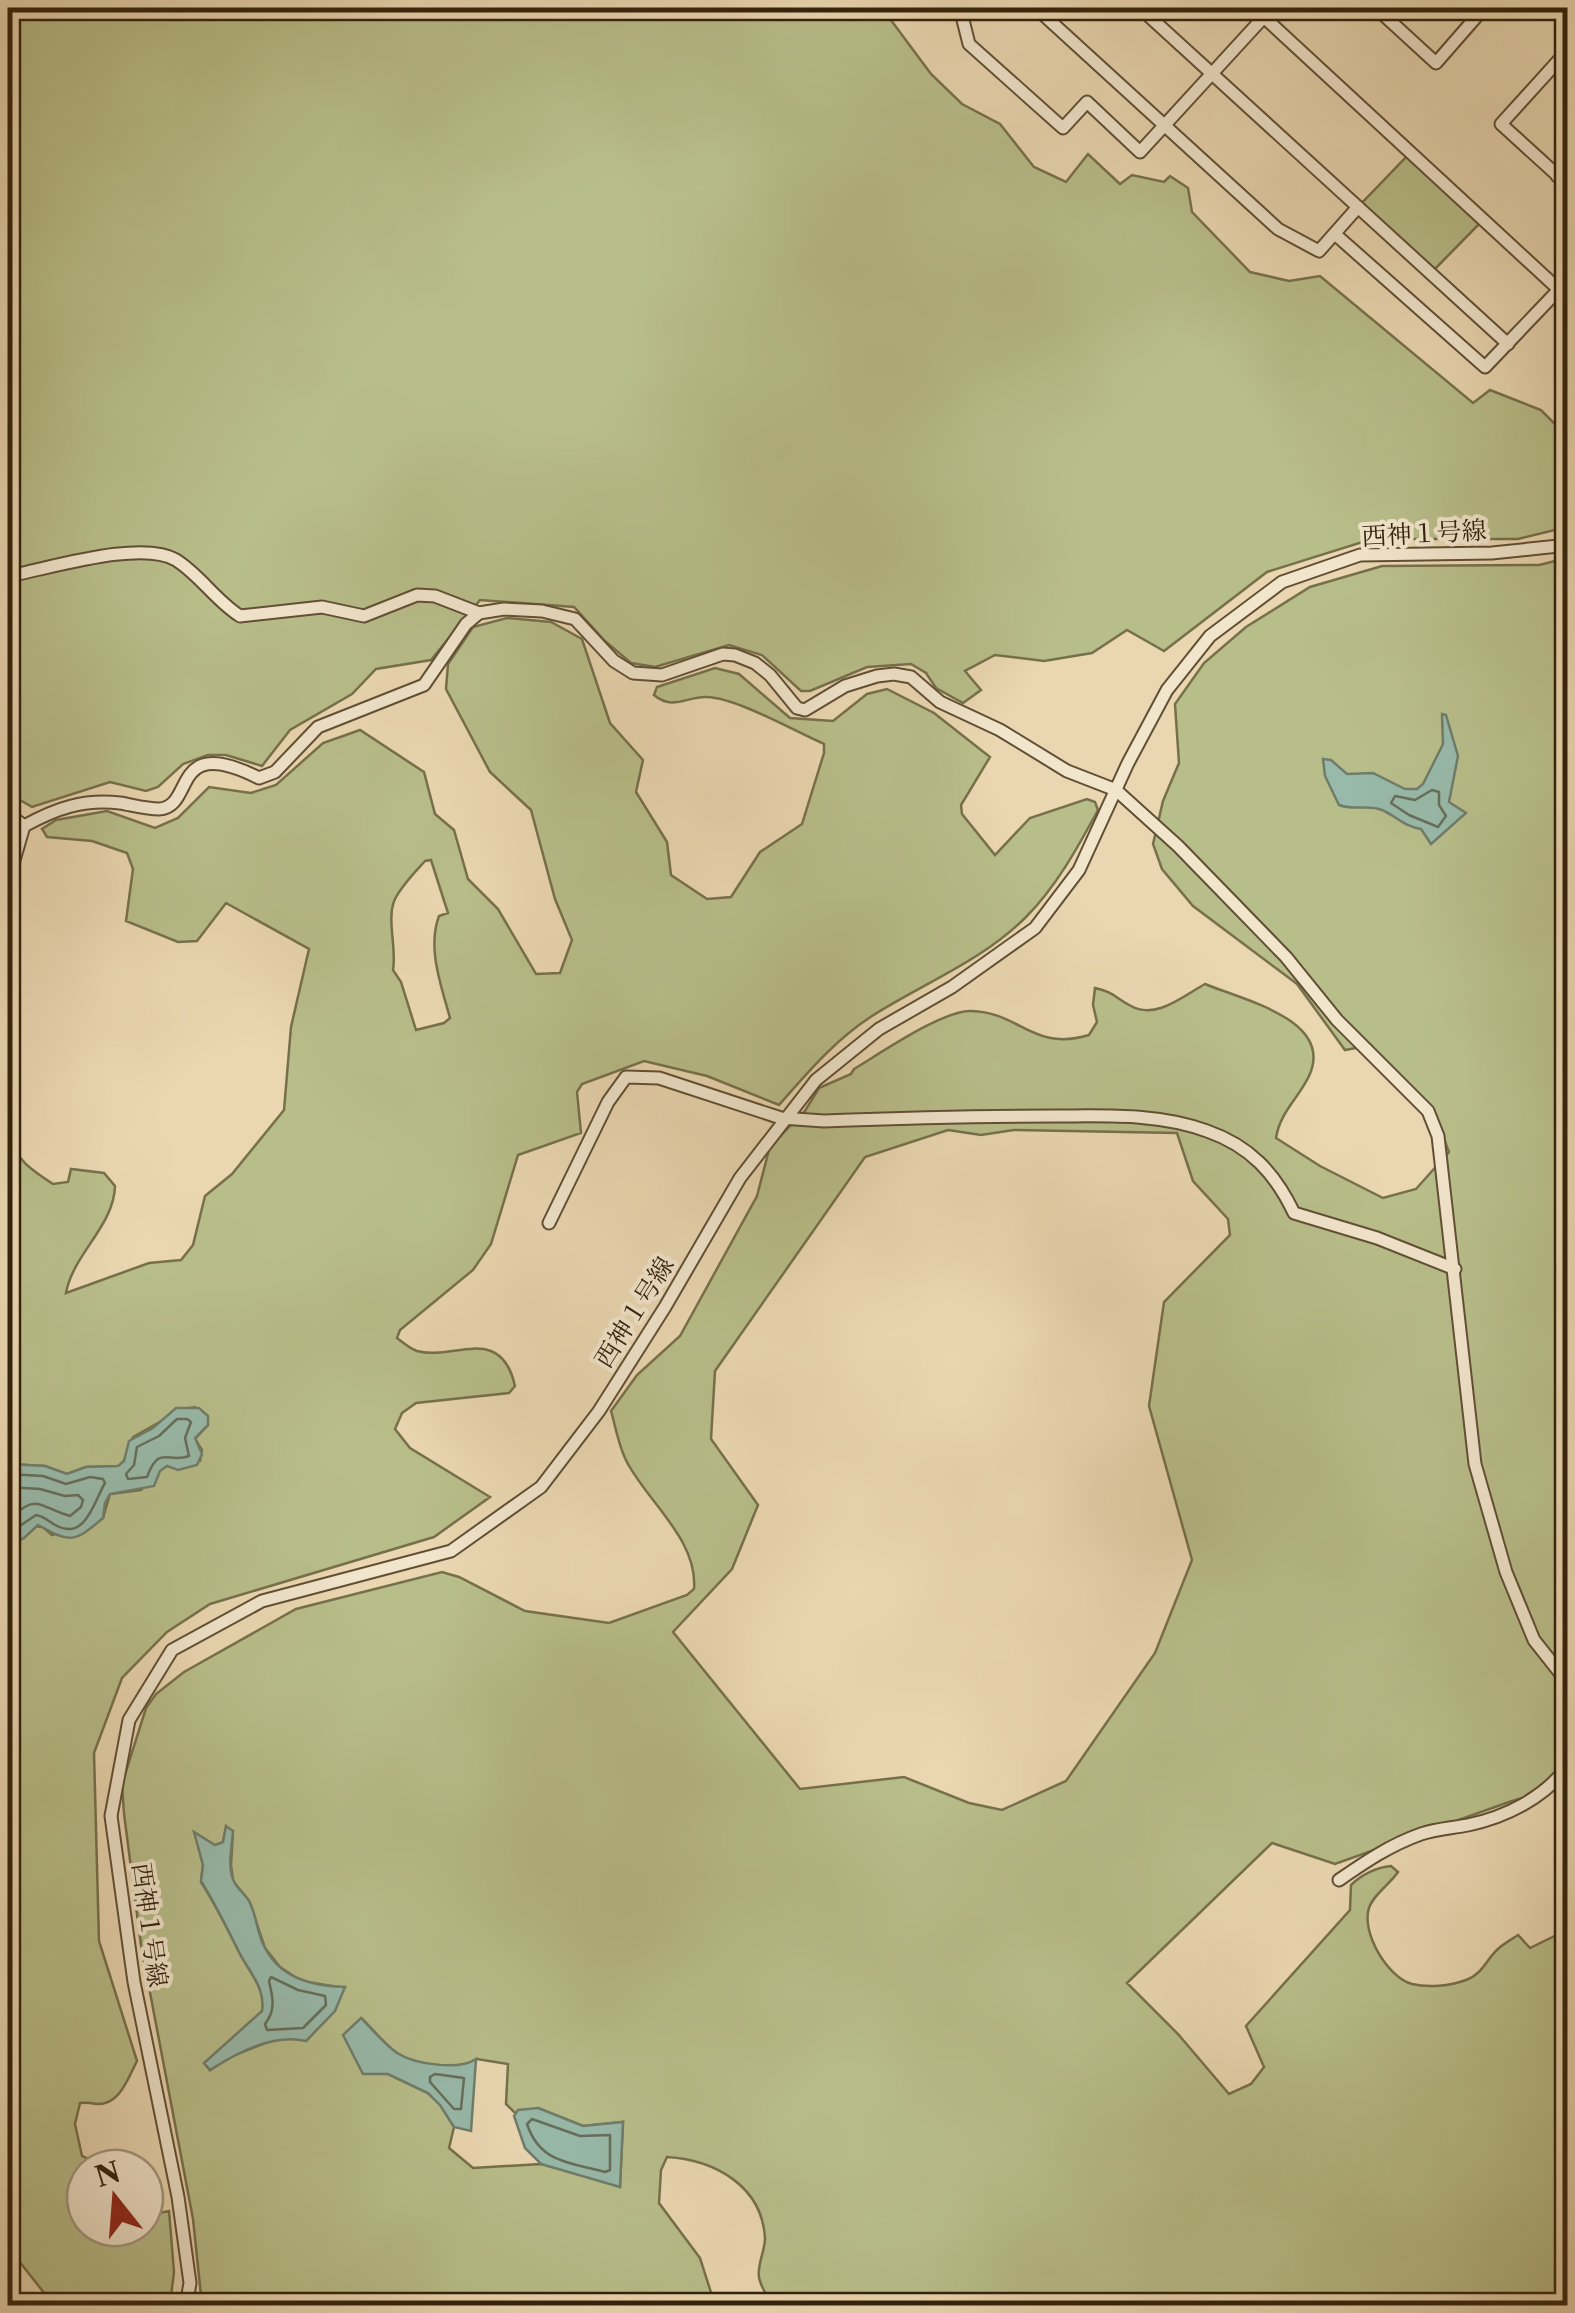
<svg xmlns="http://www.w3.org/2000/svg" width="1575" height="2313" font-family="'Libre Caslon Text','Noto Serif JP',serif">
  <style>
    .green { fill: #b8be8a; stroke: #76704b; stroke-width: 2.5; fill-rule: evenodd }
    .water { fill: #98baaa; stroke: #707d6b; stroke-width: 2.5 }
    .lines { fill: none; stroke-linecap: round; stroke-linejoin: round }
    .shore { stroke: #666e5b; stroke-width: 2.5 }
    .minor-casing { stroke: #614f35; stroke-width: 15 }
    .minor { stroke: #f1e5cc; stroke-width: 11 }
    .labels { text-anchor: middle; stroke-width: 8; stroke-linejoin: round; paint-order: stroke }
    .street-label { font-size: 25px; fill: #33220c; stroke: #f1e5cc }
  </style>
  <rect width="100%" height="100%" fill="#ead7b1"/>
  <filter id="stains"><feTurbulence type="fractalNoise" baseFrequency=".002" numOctaves="4"/><feColorMatrix values="0 0 0 0 .2 0 0 0 0 .09 0 0 0 0 .02 0 0 0 .5 -.17"/></filter>
  <radialGradient id="worn" r=".72"><stop offset=".6" stop-color="#630" stop-opacity="0"/><stop offset="1" stop-color="#630" stop-opacity=".3"/></radialGradient>
  <g class="green">
    <polygon points="8,8 882,8 931,74 962,104 1000,124 1034,167 1066,182 1088,154 1120,184 1132,175 1164,182 1170,176 1188,188 1192,212 1250,272 1289,281 1320,276 1473,403 1490,390 1541,410 1567,436 1567,527 1518,539 1372,539 1267,572 1164,651 1127,630 1092,653 1044,661 995,655 965,671 981,690 963,703 936,688 926,673 911,664 867,667 810,691 801,691 762,655 729,645 655,667 631,663 605,641 574,607 480,600 431,660 376,669 352,694 290,730 262,766 226,755 208,755 183,764 158,787 146,791 110,782 32,807 8,793"/>
    <polygon points="1410,153 1483,220 1431,273 1358,207"/>
    <path d="M 1567,558 L 1567,1785 L 1512,1801 L 1335,1864 L 1272,1843 L 1127,1983 L 1178,2034 L 1229,2094 L 1251,2084 L 1264,2067 L 1246,2026 L 1350,1910 L 1351,1885 C 1361,1875 1377,1867 1391,1866 L 1398,1872 C 1390,1884 1373,1895 1369,1908 C 1361,1932 1387,1977 1412,1984 C 1428,1988 1450,1986 1466,1980 C 1482,1975 1487,1958 1499,1948 C 1505,1943 1512,1939 1518,1935 L 1530,1948 L 1567,1930 L 1567,2305 L 772,2305 C 768,2297 760,2286 759,2277 C 757,2265 765,2251 765,2238 C 762,2186 715,2160 667,2157 L 661,2170 L 659,2203 L 700,2258 L 715,2305 L 202,2305 L 193,2219 L 141,1945 L 124,1814 L 122,1784 L 146,1708 L 156,1694 L 184,1672 L 296,1609 L 442,1572 L 459,1577 L 525,1611 L 609,1623 L 687,1595 L 694,1589 C 698,1541 650,1504 628,1464 C 619,1449 616,1428 611,1411 L 637,1375 L 680,1336 L 757,1196 L 770,1146 L 805,1111 L 819,1088 L 851,1074 L 854,1069 C 881,1053 943,1010 971,1011 C 1020,1012 1033,1052 1089,1035 L 1097,1022 L 1093,1005 L 1095,988 C 1114,992 1115,998 1131,1006 C 1156,1020 1183,996 1205,984 C 1243,1000 1335,1020 1309,1076 C 1298,1099 1280,1112 1276,1138 L 1320,1166 L 1383,1198 L 1416,1189 L 1449,1152 L 1436,1119 L 1371,1045 L 1345,1050 L 1297,984 L 1193,906 L 1162,869 L 1153,844 L 1163,801 L 1179,763 L 1175,704 L 1204,663 L 1246,627 L 1310,587 L 1382,566 L 1539,565 ZM 948,1130 L 981,1135 L 1014,1130 L 1177,1133 L 1193,1181 L 1228,1219 L 1230,1235 L 1164,1302 L 1149,1406 L 1192,1560 L 1155,1653 L 1066,1781 L 1002,1810 L 969,1803 L 904,1777 L 800,1789 L 673,1632 L 732,1569 L 758,1505 L 711,1439 L 715,1371 L 865,1157 ZM 226,1827 L 233,1831 L 231,1865 L 233,1881 L 249,1901 L 265,1948 L 280,1967 L 301,1981 L 344,1988 L 290,2037 L 273,2040 L 232,2056 L 210,2070 L 205,2063 L 263,2011 C 265,1987 249,1972 239,1952 C 227,1928 216,1905 201,1882 L 203,1865 L 195,1833 L 215,1846 L 223,1842 ZM 361,2018 C 373,2029 384,2044 397,2053 C 414,2065 459,2071 477,2059 L 508,2064 L 506,2104 L 515,2113 L 538,2108 L 583,2126 L 623,2122 L 620,2186 L 541,2164 L 473,2168 L 449,2148 L 454,2127 L 440,2104 L 428,2093 L 388,2074 Z"/>
    <path d="M 507,618 L 551,622 L 582,639 L 610,723 L 643,760 L 636,792 L 667,842 L 671,875 L 707,899 L 731,897 L 760,852 L 802,824 L 824,753 L 824,744 C 794,731 737,698 707,697 C 687,696 673,711 654,695 L 657,687 L 715,668 L 739,674 L 790,718 L 833,721 L 867,694 L 887,689 L 934,713 L 990,757 L 961,805 L 962,814 L 995,855 L 1030,818 L 1087,799 L 1095,802 L 1098,810 C 1078,847 1056,887 1026,917 C 982,961 924,983 872,1016 C 835,1040 808,1072 779,1105 L 707,1076 L 644,1061 L 582,1084 L 577,1092 L 581,1133 L 518,1155 L 491,1244 L 473,1270 L 400,1330 L 397,1338 C 402,1342 411,1349 417,1351 C 453,1361 501,1323 515,1386 L 509,1393 L 416,1403 L 402,1413 L 395,1429 L 410,1448 L 490,1497 L 434,1537 L 210,1604 L 167,1632 L 122,1678 L 94,1753 L 99,1941 L 137,2061 C 128,2078 120,2105 97,2104 C 91,2103 85,2102 80,2103 L 75,2124 L 82,2156 L 97,2163 L 98,2168 L 85,2168 L 85,2228 L 145,2228 L 145,2202 L 149,2215 L 169,2211 L 174,2272 L 170,2305 L 52,2303 L 8,2247 L 8,1545 L 24,1538 L 33,1526 L 43,1527 L 52,1535 L 103,1518 L 110,1494 L 141,1490 L 162,1467 L 200,1461 L 202,1450 L 195,1439 L 208,1425 L 195,1407 L 183,1409 L 133,1437 L 124,1461 L 119,1466 L 86,1467 L 67,1474 L 45,1466 L 8,1464 L 8,1133 C 16,1160 30,1169 53,1184 L 68,1182 L 71,1169 L 104,1173 L 115,1186 C 114,1226 73,1254 66,1293 L 149,1263 L 181,1260 L 193,1245 L 205,1196 L 232,1174 L 284,1110 L 291,1027 L 309,949 L 226,903 L 197,941 L 178,942 L 126,921 L 133,869 L 127,853 L 92,841 L 47,837 L 42,829 L 56,820 L 107,811 L 155,828 L 178,818 L 209,787 L 251,793 L 276,785 L 323,743 L 360,730 L 424,772 L 435,814 L 454,830 L 468,879 L 498,909 L 536,974 L 560,973 L 572,940 L 555,899 L 531,810 L 490,772 L 446,689 L 448,664 L 473,627 ZM 431,860 L 448,913 L 439,916 C 427,948 441,985 450,1018 L 444,1023 L 416,1030 L 401,982 L 393,970 C 397,949 386,918 395,899 C 402,885 415,872 425,861 Z"/>
  </g>
  <g class="water">
    <path d="M 1442,714 L 1446,715 L 1458,756 L 1449,802 L 1466,813 L 1431,844 L 1421,829 C 1405,827 1396,816 1382,810 C 1369,804 1354,811 1339,805 L 1325,776 L 1323,759 L 1331,760 L 1347,774 L 1373,773 L 1405,789 L 1417,789 L 1423,784 L 1443,744 Z"/>
    <path d="M 176,1408 L 199,1408 L 208,1416 L 208,1425 L 195,1438 L 202,1454 L 197,1465 L 178,1470 L 167,1466 L 160,1471 L 154,1486 L 110,1494 L 105,1503 L 103,1518 C 74,1543 70,1543 38,1525 L 24,1538 L 8,1545 L 8,1464 L 45,1466 L 67,1474 L 86,1467 L 118,1466 L 124,1461 L 129,1441 L 153,1428 Z"/>
    <path d="M 226,1826 L 233,1831 C 232,1848 226,1870 236,1885 C 240,1891 247,1896 250,1903 C 257,1917 257,1934 265,1948 C 281,1979 313,1986 345,1987 L 335,2011 L 306,2041 C 273,2033 237,2053 210,2070 L 204,2063 L 262,2011 C 266,1988 249,1972 239,1952 C 227,1928 216,1905 201,1881 L 203,1865 L 194,1832 L 215,1845 L 223,1842 Z"/>
    <path d="M 361,2018 C 372,2029 384,2044 397,2053 C 414,2064 459,2071 476,2059 L 471,2131 L 454,2127 L 440,2105 L 428,2093 L 388,2074 L 363,2074 L 343,2035 Z"/>
    <polygon points="538,2108 583,2126 623,2122 620,2187 541,2164 525,2148 514,2116 518,2110"/>
  </g>
  <g class="lines">
    <g class="shore">
      <polygon points="1432,790 1439,792 1439,805 1446,816 1438,827 1409,815 1391,803 1395,796 1415,800"/>
      <path d="M 177,1419 L 187,1419 L 191,1422 L 185,1438 L 189,1456 C 168,1464 159,1444 147,1477 L 128,1479 L 126,1474 L 134,1465 L 137,1447 L 159,1436 Z"/>
      <path d="M 8,1474 L 43,1476 L 66,1484 L 90,1477 L 103,1479 L 105,1483 C 95,1499 86,1541 57,1526 C 49,1522 46,1517 36,1515 L 8,1534"/>
      <path d="M 8,1487 L 40,1489 L 65,1496 L 78,1495 L 83,1500 L 81,1507 L 70,1516 C 38,1507 38,1492 8,1520"/>
      <path d="M 271,1977 L 298,1990 L 325,1996 L 326,2005 L 303,2028 L 267,2030 L 265,2024 C 276,2010 273,1998 269,1981 Z"/>
      <polygon points="435,2074 464,2078 461,2109 454,2109 430,2082 430,2077"/>
      <path d="M 532,2119 L 580,2136 L 610,2135 L 610,2170 L 605,2172 C 569,2162 540,2163 527,2124 Z"/>
    </g>
    <g class="minor-casing">
      <g id="minor">
        <polyline points="960,8 969,44 1063,128 1087,102 1140,152 1272,8"/>
        <polyline points="1036,8 1278,229 1319,251 1358,207"/>
        <polyline points="1140,8 1508,344"/>
        <polyline points="1254,8 1568,298"/>
        <polyline points="1376,8 1436,63 1484,8"/>
        <polyline points="1568,50 1501,124 1568,185"/>
        <polyline points="1557,176 1568,164"/>
        <polyline points="1336,235 1485,367 1568,280"/>
        <path d="M 8,576 C 48,569 141,539 176,560 C 200,575 216,601 240,616 L 322,607 L 364,616 L 417,595 L 435,596 L 479,613 L 504,609 L 542,611 L 575,619 L 614,661 L 633,673 L 662,675 L 723,654 L 735,655 L 755,663 L 770,675 L 797,708 L 805,710 L 845,686 L 877,676 L 894,674 L 911,677 L 940,702 L 1000,730 L 1067,771 L 1116,790 L 1178,846 L 1286,957 L 1337,1020 L 1428,1111 L 1438,1136 L 1475,1464 L 1506,1572 L 1534,1640 L 1568,1683"/>
        <polyline points="8,814 24,826"/>
        <path d="M 8,881 L 24,826 C 57,808 83,799 120,803 C 132,805 147,809 159,809 C 196,807 169,733 259,778 L 275,772 L 318,727 L 424,685 L 466,624 L 479,613"/>
        <path d="M 549,1223 L 608,1102 L 626,1077 L 659,1078 L 781,1118 L 824,1121 C 901,1118 978,1116 1055,1116 C 1106,1116 1159,1113 1207,1131 C 1250,1146 1275,1173 1294,1213 L 1377,1238 L 1455,1269"/>
        <path d="M 1339,1880 C 1365,1862 1390,1845 1421,1834 C 1436,1829 1452,1828 1468,1825 C 1506,1817 1544,1798 1568,1766"/>
        <polyline points="186,2306 190,2283 178,2197 134,1982 111,1816 129,1720 172,1650 262,1601 451,1551 541,1487 599,1411 665,1307 740,1178 816,1080 879,1029 952,987 1035,928 1079,870 1128,763 1167,690 1210,636 1282,582 1360,555 1492,553 1568,545"/>
      </g>
    </g>
    <use href="#minor" class="minor"/>
  </g>
  <g class="labels">
    <g class="street-label">
      <text transform="translate(1424 533) rotate(-3)" y="9">西神１号線</text>
      <text transform="translate(634 1312) rotate(-58)" y="9">西神１号線</text>
      <text transform="translate(150 1925) rotate(82)" y="9">西神１号線</text>
    </g>
  </g>
  <rect width="1575" height="2313" fill="none" stroke="#ead7b1" stroke-width="40"/>
  <rect x="10" y="10" width="1555" height="2293" fill="none" stroke="#33220c" stroke-width="5"/>
  <rect x="20" y="20" width="1535" height="2273" fill="none" stroke="#33220c" stroke-width="2.5"/>
  <g transform="translate(115 2198) rotate(343)"><circle r="48" fill="#f1e5cc" stroke="#a5977f" stroke-width="2.5"/>
  <path d="M0-8L18 38L0 25L-18 38Z" fill="#8f2418"/>
  <text y="-15" font-size="28" font-weight="bold" text-anchor="middle" fill="#33220c">N</text>
  </g>
  <rect width="100%" height="100%" filter="url(#stains)"/>
  <rect width="100%" height="100%" fill="url(#worn)"/>
</svg>
